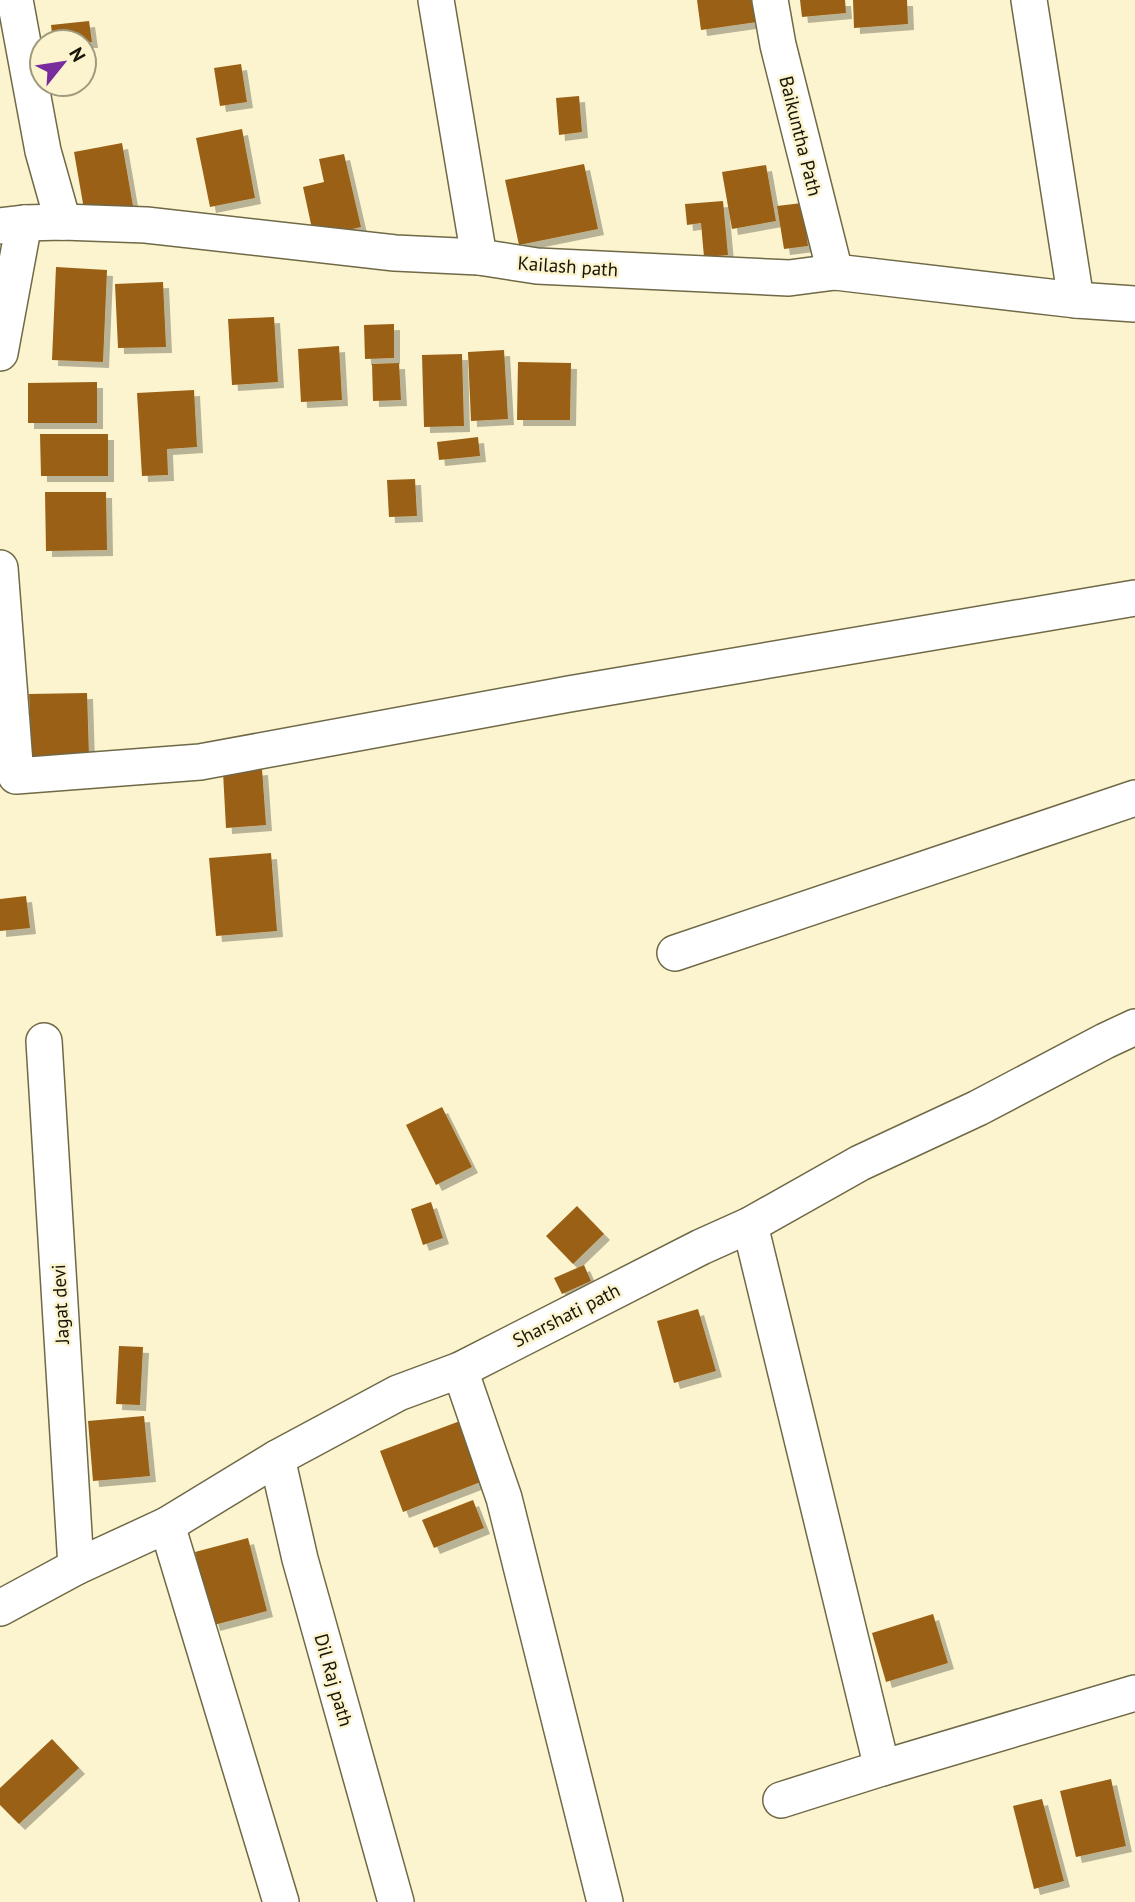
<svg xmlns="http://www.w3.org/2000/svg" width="1135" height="1902" font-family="'PT Sans',sans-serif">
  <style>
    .building { fill: #9a6016; filter: url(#shadow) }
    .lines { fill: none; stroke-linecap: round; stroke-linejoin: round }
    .minor-casing { stroke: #6f6947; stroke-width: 38 }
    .minor { stroke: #fff; stroke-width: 35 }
    .labels { text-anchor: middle; stroke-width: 5; stroke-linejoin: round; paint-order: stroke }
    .street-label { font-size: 19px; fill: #171507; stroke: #fbf4ce }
  </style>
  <defs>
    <filter id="shadow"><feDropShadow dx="6" dy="6" stdDeviation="0" flood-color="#0004"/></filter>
  </defs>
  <rect width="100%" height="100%" fill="#fbf4ce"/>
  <g class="building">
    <polygon points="697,0 754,0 757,22 701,30"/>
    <polygon points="800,0 845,0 846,13 802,17"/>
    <polygon points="853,0 907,0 908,24 854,28"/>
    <polygon points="89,21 92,42 53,42 51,25"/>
    <polygon points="241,64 247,102 220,106 214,68"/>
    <polygon points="579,96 582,132 559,135 556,98"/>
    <polygon points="242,129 255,198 210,207 196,138"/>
    <polygon points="122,143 133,206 85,215 74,152"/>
    <polygon points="344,154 361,227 314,238 303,187 324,182 319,159"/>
    <polygon points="584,164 598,229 519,245 505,180"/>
    <polygon points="766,165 776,221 732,229 722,172"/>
    <polygon points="723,201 728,255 704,257 701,223 687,225 685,204"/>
    <polygon points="802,203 808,246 784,249 777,206"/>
    <polygon points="56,267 107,270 103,362 52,360"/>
    <polygon points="163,282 166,347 118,348 115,284"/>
    <polygon points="274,317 278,382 232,385 228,319"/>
    <polygon points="394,324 394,358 365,359 364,325"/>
    <polygon points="339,346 342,400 301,402 298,349"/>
    <polygon points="504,350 508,419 471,421 468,352"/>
    <polygon points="462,354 464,426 424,427 422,355"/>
    <polygon points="518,362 571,363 570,420 517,420"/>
    <polygon points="399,363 401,400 373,401 372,364"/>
    <polygon points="97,382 97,423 28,423 28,383"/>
    <polygon points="194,390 197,447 167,449 168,475 142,476 137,393"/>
    <polygon points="40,434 108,434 108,476 41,476"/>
    <polygon points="478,437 480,456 439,460 437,442"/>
    <polygon points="415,479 417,516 389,517 387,480"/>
    <polygon points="45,492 106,492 107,550 46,551"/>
    <polygon points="87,693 89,756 32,757 29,694"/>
    <polygon points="262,769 266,825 226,828 223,772"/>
    <polygon points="271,853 277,931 216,936 209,858"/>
    <polygon points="26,896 30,928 0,931 0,899"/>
    <polygon points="442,1107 472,1167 436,1185 406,1125"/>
    <polygon points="431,1202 443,1238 423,1245 411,1209"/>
    <polygon points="577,1206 604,1234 573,1264 546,1236"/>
    <polygon points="584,1265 591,1281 562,1294 554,1278"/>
    <polygon points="698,1309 716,1371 674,1383 657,1321"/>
    <polygon points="119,1346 143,1347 140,1405 116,1404"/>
    <polygon points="144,1416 150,1476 93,1481 88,1421"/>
    <polygon points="468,1418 491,1478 403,1512 380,1451"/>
    <polygon points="473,1500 484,1528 434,1548 422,1520"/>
    <polygon points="248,1538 267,1611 214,1625 195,1552"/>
    <polygon points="933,1614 948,1663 886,1682 872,1633"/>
    <polygon points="52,1739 79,1768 19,1824 0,1805 0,1788"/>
    <polygon points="1111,1779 1126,1846 1076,1857 1060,1791"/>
    <polygon points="1042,1799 1064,1881 1034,1889 1013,1806"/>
  </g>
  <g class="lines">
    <g class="minor-casing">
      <g id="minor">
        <polyline points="15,0 43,151 63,222"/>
        <polyline points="436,0 479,257"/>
        <polyline points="770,0 778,45 835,272"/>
        <polyline points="1029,0 1076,300"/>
        <polyline points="0,226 24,223 63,222 146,225 395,253 479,257 537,266 789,278 835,272 1076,300 1135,304"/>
        <polyline points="0,353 24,223"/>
        <polyline points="0,568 16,776 200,762 569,694 1135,598"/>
        <polyline points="675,953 1135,798"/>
        <polyline points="44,1041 76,1567"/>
        <polyline points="750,1225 882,1768 1135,1693"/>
        <polyline points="460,1370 504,1498 605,1902"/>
        <polyline points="277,1458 300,1559 396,1902"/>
        <polyline points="167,1525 281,1902"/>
        <polyline points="0,1608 76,1567 167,1525 277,1458 398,1393 460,1370 701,1247 750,1225 860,1163 978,1108 1105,1041 1135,1027"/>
        <polyline points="781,1800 882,1768"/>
      </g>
    </g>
    <use href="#minor" class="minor"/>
  </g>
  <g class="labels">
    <g class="street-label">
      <text transform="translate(801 136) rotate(76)" y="7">Baikuntha Path</text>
      <text transform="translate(568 266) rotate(4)" y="7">Kailash path</text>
      <text transform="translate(60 1304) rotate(-93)" y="7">Jagat devi</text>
      <text transform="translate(566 1315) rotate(-27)" y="7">Sharshati path</text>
      <text transform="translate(334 1680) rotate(74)" y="7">Dil Raj path</text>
    </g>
  </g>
  <g transform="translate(63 63) rotate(60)"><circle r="33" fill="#fbf4ce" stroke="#a09b7e" stroke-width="2"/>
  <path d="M0-5L12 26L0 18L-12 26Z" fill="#792c9d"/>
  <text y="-10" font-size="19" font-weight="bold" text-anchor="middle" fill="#171507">N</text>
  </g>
</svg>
